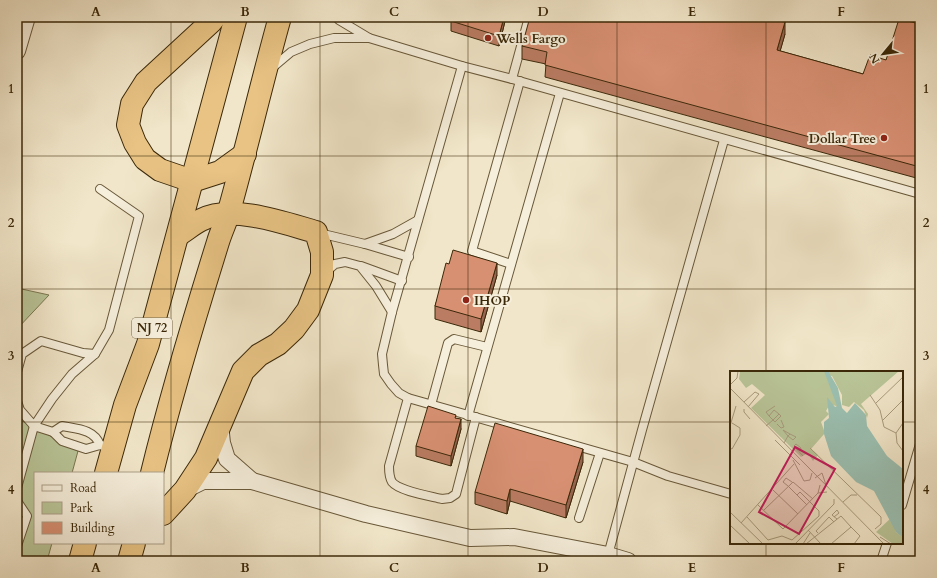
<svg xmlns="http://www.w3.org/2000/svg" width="937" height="578" font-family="Cardo,serif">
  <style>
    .green { fill: #b9c598; stroke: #7a7650 }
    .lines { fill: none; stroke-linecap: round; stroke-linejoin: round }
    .service-casing { stroke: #685839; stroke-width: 10 }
    .minor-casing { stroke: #685839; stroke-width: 18 }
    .trunk-casing { stroke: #3b2809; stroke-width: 24 }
    .service { stroke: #f6efdc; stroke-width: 8 }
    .minor { stroke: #f6efdc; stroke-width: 16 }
    .trunk { stroke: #e8c384; stroke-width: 22 }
    .wall { fill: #ba7c63; stroke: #3b2809 }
    .shaded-wall { fill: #976550; stroke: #3b2809 }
    .building { fill: #d89073; stroke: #3b2809 }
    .grid { fill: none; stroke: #3b2809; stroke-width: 1; stroke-opacity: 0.55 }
    .poi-dot { fill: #8f2418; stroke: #f6efdc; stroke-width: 1.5 }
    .labels { text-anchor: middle; stroke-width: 4; stroke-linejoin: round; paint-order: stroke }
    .shield { fill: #f6efdc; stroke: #736448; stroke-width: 1 }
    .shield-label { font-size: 12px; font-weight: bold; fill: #3b2809 }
    .poi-label { font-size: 13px; font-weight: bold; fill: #3b2809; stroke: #f6efdc; text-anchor: start }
    .inset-road { fill: none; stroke: #a89a7c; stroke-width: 1 }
    .view { fill: #c2185b; fill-opacity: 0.15; stroke: #c2185b; stroke-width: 2 }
    .inset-edge { fill: none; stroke: #3b2809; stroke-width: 2 }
    .neatline { fill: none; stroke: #3b2809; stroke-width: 1.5 }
    .grid-label { font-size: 13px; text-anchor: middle; font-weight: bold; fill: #3b2809 }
  </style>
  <rect width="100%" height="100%" fill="#f1e6c9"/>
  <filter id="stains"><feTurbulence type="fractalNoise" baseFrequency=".005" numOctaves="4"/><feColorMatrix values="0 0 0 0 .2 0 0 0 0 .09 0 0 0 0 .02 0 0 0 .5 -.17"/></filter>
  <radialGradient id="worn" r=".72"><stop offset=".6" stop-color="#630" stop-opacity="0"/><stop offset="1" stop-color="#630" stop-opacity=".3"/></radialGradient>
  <g class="green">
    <polygon points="17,288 49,295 17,329"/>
    <polygon points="17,418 78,451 72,473 35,473 35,543 52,543 47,561 17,561"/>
  </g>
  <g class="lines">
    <g class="service-casing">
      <g id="service">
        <polyline points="369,38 462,66 512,79 920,194"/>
        <polyline points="462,66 392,312 382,354 383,365 384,374 391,384 399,393 408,398 633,462 668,476 731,494"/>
        <polyline points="272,68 291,52 310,44 334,38 369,38 339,20 336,17"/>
        <polyline points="512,79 529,17"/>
        <polyline points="319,233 365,244 409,257"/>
        <polyline points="365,244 393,234 418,220"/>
        <polyline points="511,264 472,251 520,81"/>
        <polyline points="361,266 402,281"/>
        <polyline points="326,272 335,264 345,262 360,266 376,286 392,312"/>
        <polyline points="95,354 109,330 139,216 100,189"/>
        <polyline points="17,372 22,354 41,341 83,353 95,354 72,374 52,399 34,426 20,410 17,401"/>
        <path d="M 408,398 L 389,466 C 389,472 389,477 392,482 C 399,491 430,496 442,499 L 450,498 L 456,494 L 476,417"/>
        <polyline points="431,405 448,343 454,339 487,347"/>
        <polyline points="468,416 560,93"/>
        <path d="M 53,432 L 62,426 C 77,429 94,429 100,445"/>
        <polyline points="17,488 34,426 53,432 62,441 86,449 100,445 112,448"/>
        <polyline points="17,501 27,516 17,546"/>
        <polyline points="902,505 920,444"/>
        <polyline points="579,518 600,453"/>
        <polyline points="608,555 642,430 724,140"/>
        <polyline points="881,561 887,543"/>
      </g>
    </g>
    <g class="minor-casing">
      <g id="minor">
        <polyline points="17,51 27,17"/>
        <polyline points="220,424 222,443 227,459 252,481"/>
        <polyline points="185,490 203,481 252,481 366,514 470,538 514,537 608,555 628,561"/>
      </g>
    </g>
    <g class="trunk-casing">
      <g id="trunk">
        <polyline points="215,17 211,22 146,82 132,104 128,125 135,143 145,159 160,170 192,181 220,172 245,154"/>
        <polyline points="106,473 125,405 148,344 236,17"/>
        <path d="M 152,473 C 171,395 194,319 218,242 C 221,232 226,222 229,211 C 247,147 262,81 280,17"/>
        <path d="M 163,514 L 185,490 L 206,458 L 243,371 L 259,355 L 278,344 L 294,329 L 308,310 L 322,275 L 322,252 L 316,232 C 284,223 233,204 201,220 C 193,224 186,230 178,235"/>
        <polyline points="80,561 85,543"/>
        <polyline points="129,561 134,543"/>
      </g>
    </g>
    <use href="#service" class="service"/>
    <use href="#minor" class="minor"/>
    <use href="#trunk" class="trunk"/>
  </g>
  <g class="wall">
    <polygon points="506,17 499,46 451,31 451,21"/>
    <polygon points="920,24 920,179 545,77 546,64 522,59 522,46 785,34 780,51 863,74 886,60"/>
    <polygon points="449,264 497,275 481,332 435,319 435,306"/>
    <polygon points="456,418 461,429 451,466 416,456 416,446"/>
    <polygon points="583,462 566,518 510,501 507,514 475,504 475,492"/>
    <polygon points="920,492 920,513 918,513 918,500"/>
  </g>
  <g class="shaded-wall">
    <polygon points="504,17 506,17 499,46 499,36"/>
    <polygon points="785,22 785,34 777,62 777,50"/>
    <polygon points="497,263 497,275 481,332 481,319"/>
    <polygon points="461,419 461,429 451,466 451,456"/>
    <polygon points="583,449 583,462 566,518 566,505"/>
    <polygon points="510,489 510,501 507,514 507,501"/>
  </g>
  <g class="building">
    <polygon points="452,17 504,17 499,36 451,21"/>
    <polygon points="530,17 755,17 785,22 777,50 863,74 870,55 886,60 899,19 920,24 920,167 545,65 547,52 522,46"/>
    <polygon points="453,250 497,263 481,319 435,306 446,263 449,264"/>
    <polygon points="428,406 456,415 455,418 461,419 451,456 416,446"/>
    <polygon points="495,423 583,449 566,505 510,489 507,501 475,492"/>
    <polygon points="920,492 920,501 918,500"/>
  </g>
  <path class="grid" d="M 171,17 L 171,561M 320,17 L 320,561M 468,17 L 468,561M 617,17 L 617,561M 766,17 L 766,372M 17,156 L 920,156M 17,289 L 920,289M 17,422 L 731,422M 902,422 L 920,422M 766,543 L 766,561"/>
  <g class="poi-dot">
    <circle cx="488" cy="38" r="4"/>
    <circle cx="884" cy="138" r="4"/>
    <circle cx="466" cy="300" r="4"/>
  </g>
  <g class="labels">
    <rect class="shield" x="132" y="318" width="40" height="20" rx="3"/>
    <g class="shield-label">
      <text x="152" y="332">NJ 72</text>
    </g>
    <g class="poi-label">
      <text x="496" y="43">Wells Fargo</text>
      <text x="876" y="143" text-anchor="end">Dollar Tree</text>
      <text x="474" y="305">IHOP</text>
    </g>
  </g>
  <g transform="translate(730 371)">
    <rect width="173" height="173" fill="#f1e6c9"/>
    <path d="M 10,0 L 169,0 L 131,33 L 138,43 L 137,47 L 134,39 L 124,31 L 119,36 L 112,34 L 112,24 L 102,5 L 96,4 L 109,36 L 100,33 L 96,40 L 99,43 L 91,51 L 95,62 L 81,78 L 88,84 L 83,90 L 78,82 L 71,86 L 21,37 L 35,24 L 22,13 L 16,17 L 9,8 ZM 161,147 L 166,161 L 173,167 L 173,173 L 163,173 L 146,161 Z" fill="#b9c598"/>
    <path d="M 94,0 L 98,0 L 108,17 L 112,37 L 117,42 L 125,32 L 136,44 L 137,55 L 157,85 L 173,98 L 173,167 L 166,161 L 144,120 L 126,111 L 101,85 L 94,63 L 94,51 L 99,47 L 97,26 L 105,36 L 107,35 Z" fill="#9bc0b2"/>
    <path class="inset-road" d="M 0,14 L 7,7 L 8,0M 0,17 L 154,173M 140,24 L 150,39 L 154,56 L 166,62M 14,31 L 25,21 L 29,23 L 18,36M 146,32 L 173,6M 14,38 L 14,41 L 20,48M 39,45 L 36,41 L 45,35M 153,49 L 173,29M 47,53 L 51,57 L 54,56 L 51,49M 0,55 L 6,35M 36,55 L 43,49 L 49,43 L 44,39 L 39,45 L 45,51 L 51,45 L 49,43M 166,62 L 167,72 L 173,80M 166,62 L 173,52M 58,65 L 53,59 L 60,63M 45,69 L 70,94M 54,72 L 58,65 L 60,63 L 66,66 L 63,69 L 58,65M 0,77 L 2,78 L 10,64 L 10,57 L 2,52M 80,77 L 151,146 L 151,153 L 145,158M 70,80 L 71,77 L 66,73 L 64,75 L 73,85M 63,89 L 74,110 L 80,109 L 82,102M 85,107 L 92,102 L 96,114M 90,114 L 88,122 L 97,121M 58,115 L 77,134M 58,115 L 53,111 L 56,107 L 62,111M 43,119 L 68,143M 67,124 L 70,121 L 80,131M 113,131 L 121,124 L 127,124M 28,134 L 53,158 L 88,122M 34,139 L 63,111 L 83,128M 0,141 L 33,173M 17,146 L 38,169 L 52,165 L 62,169 L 89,145 L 89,140 L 80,131M 104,146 L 109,142 L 107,139 L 102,144 L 107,148M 11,152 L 64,93M 0,154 L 20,173M 121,156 L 130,165 L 124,173M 78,159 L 91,173M 88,162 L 86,160 L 99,146 L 104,151M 150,166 L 161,173M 65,173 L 104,133 L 104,128M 73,173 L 80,162M 76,173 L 111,145 L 121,156 L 101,173"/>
    <path class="view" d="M 65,76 L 105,98 L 69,163 L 29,141 Z"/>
    <rect width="173" height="173" class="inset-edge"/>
  </g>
  <rect width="937" height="578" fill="none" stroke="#f1e6c9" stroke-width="44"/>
  <rect x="34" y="472" width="130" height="72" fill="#f6efdc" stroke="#ab9f88"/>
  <rect x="42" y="485" width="20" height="6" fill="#f6efdc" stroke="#ab9f88"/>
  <text x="70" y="492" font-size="12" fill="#3b2809">Road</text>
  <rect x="42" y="502" width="20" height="12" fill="#b9c598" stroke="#ab9f88"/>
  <text x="70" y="512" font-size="12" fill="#3b2809">Park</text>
  <rect x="42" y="522" width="20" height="12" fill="#d89073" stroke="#ab9f88"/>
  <text x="70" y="532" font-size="12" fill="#3b2809">Building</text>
  <g transform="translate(883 54) rotate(241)" stroke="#f6efdc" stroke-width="3" paint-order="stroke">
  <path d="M0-3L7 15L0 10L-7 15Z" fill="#3b2809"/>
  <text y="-6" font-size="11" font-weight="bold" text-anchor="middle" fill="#3b2809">N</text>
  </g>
  <rect x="22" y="22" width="893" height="534" class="neatline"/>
  <g class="grid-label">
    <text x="96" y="16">A</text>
    <text x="245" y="16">B</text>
    <text x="394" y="16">C</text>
    <text x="543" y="16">D</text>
    <text x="692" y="16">E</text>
    <text x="841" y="16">F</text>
    <text x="11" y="93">1</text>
    <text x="926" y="93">1</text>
    <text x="11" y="227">2</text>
    <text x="926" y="227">2</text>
    <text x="11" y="360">3</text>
    <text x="926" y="360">3</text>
    <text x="11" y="494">4</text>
    <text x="926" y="494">4</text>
    <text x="96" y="572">A</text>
    <text x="245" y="572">B</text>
    <text x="394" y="572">C</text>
    <text x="543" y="572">D</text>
    <text x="692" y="572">E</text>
    <text x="841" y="572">F</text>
  </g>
  <rect width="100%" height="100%" filter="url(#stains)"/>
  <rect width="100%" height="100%" fill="url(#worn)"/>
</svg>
